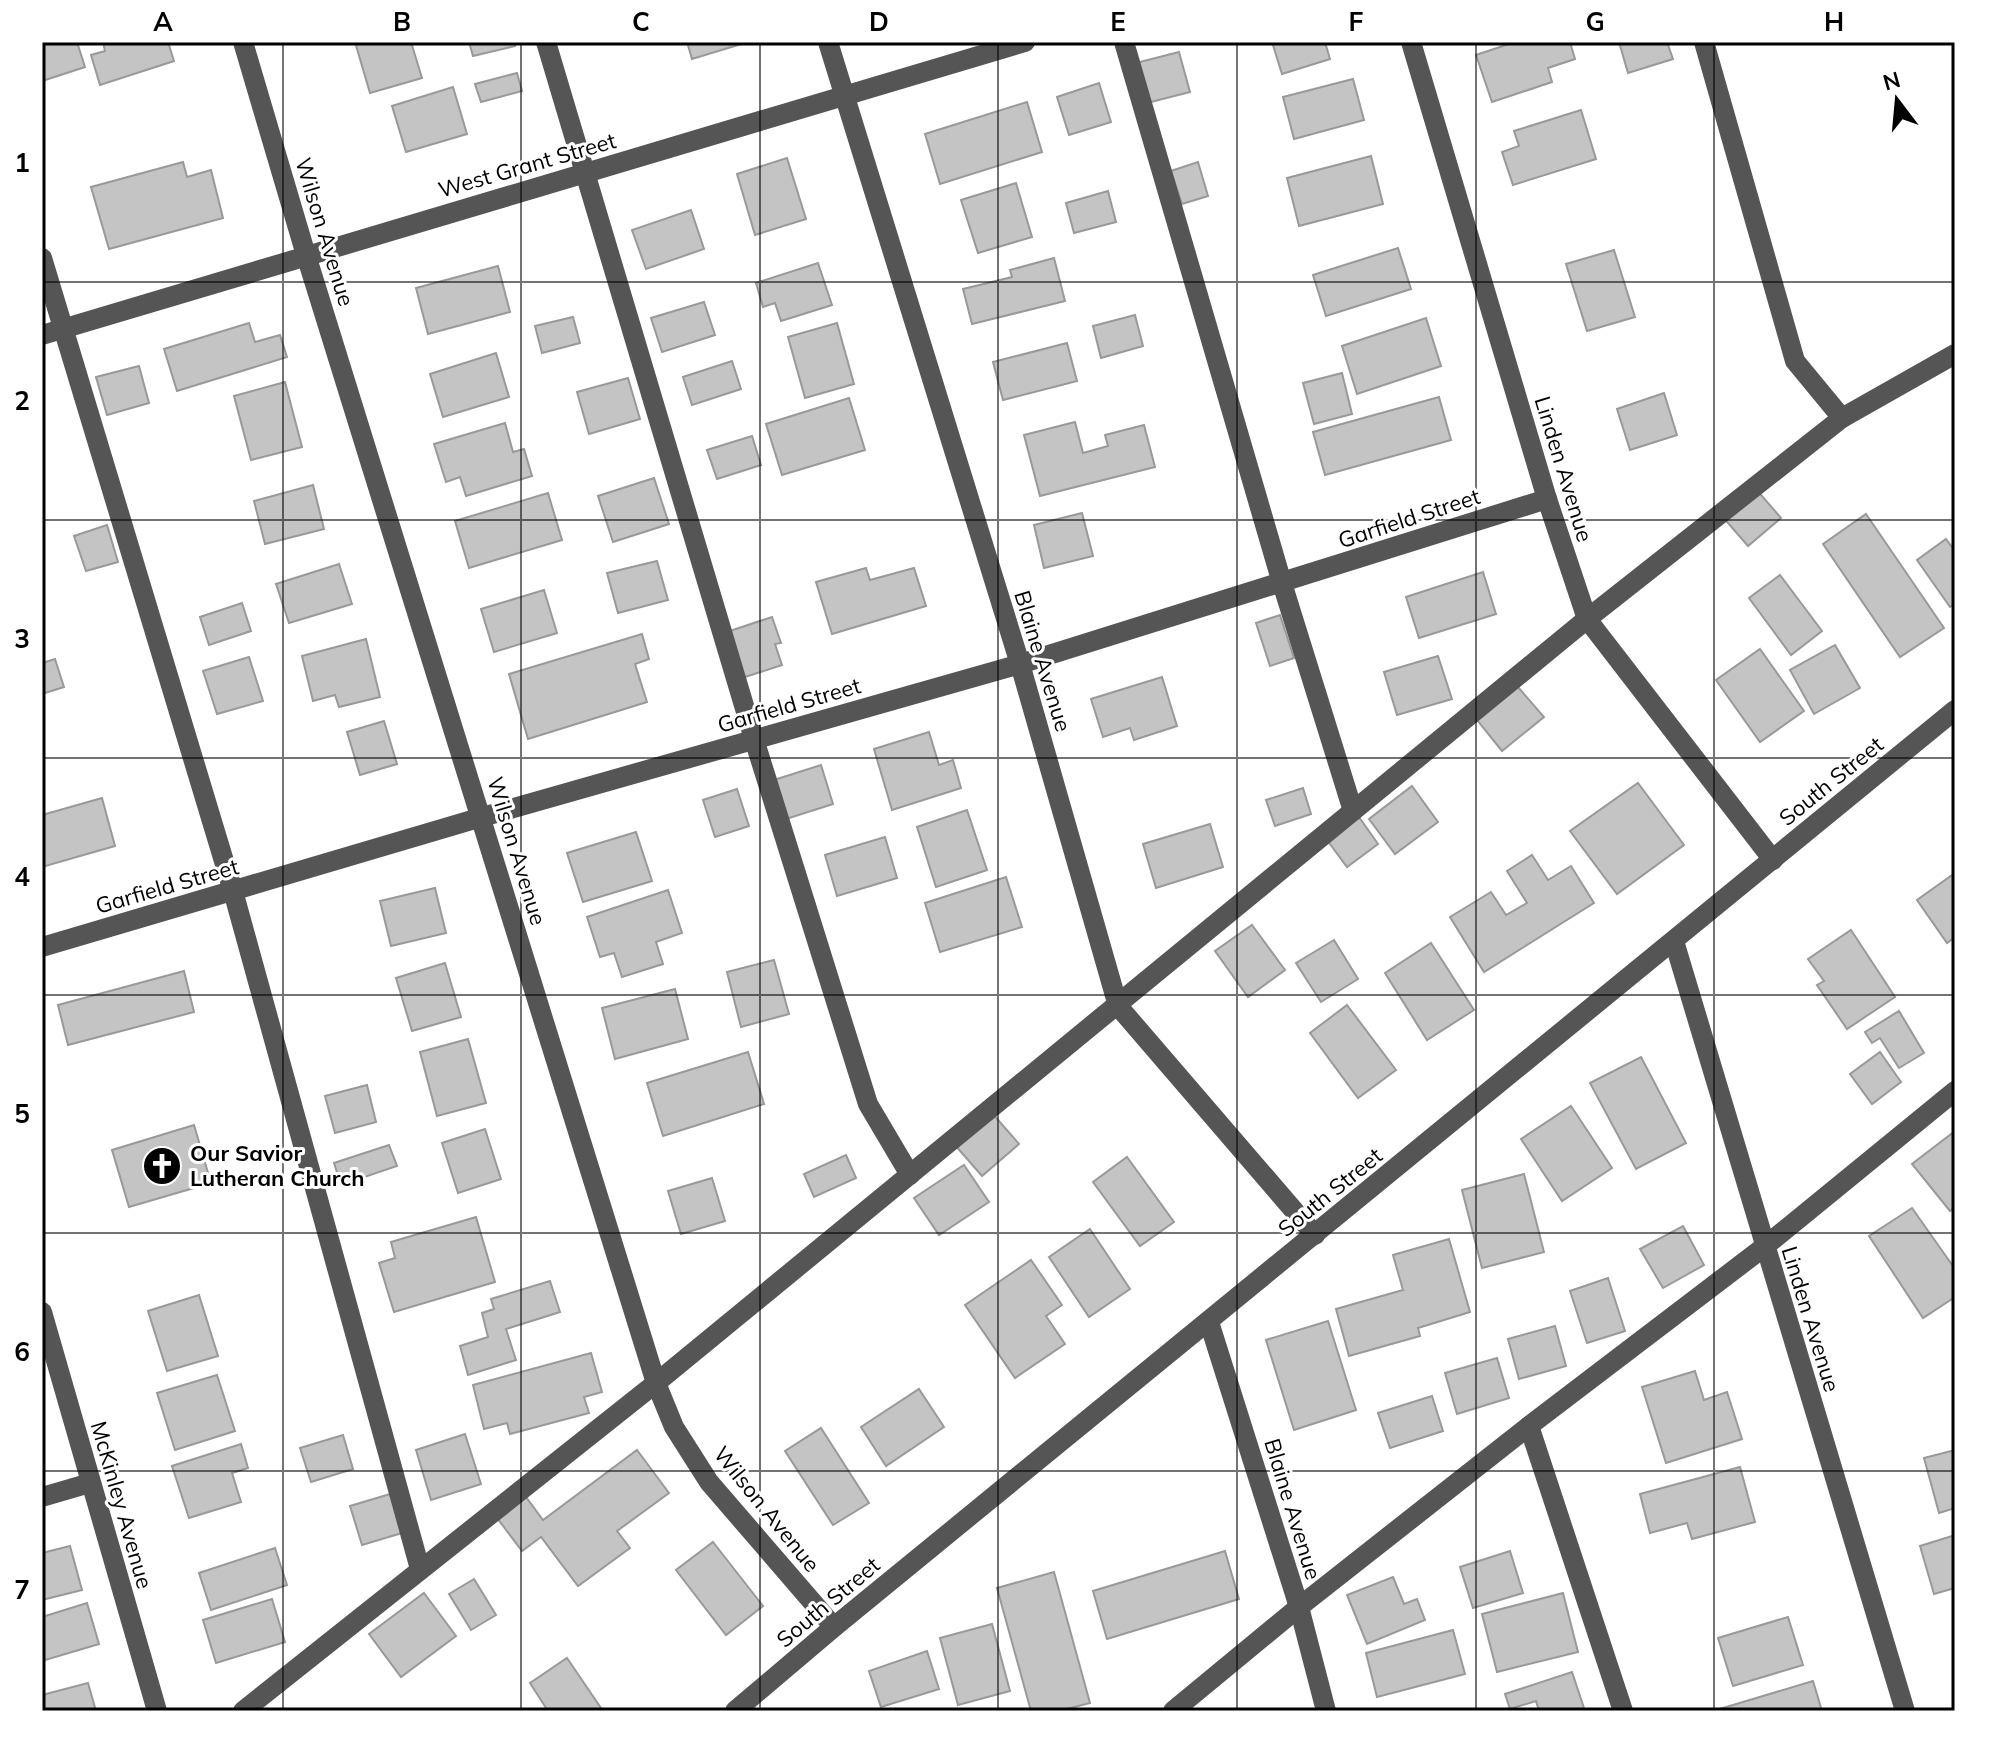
<svg xmlns="http://www.w3.org/2000/svg" width="1997" height="1753" font-family="Mulish,sans-serif">
  <style>
    .building { fill: #c4c4c4; stroke: #999; stroke-width: 2 }
    .lines { fill: none; stroke-linecap: round; stroke-linejoin: round }
    .minor { stroke: #555; stroke-width: 20 }
    .grid { fill: none; stroke: #000; stroke-width: 2; stroke-opacity: 0.55 }
    .labels { text-anchor: middle; stroke-width: 6; stroke-linejoin: round; paint-order: stroke }
    .street-label { font-size: 22px; fill: #000; stroke: #fff }
    .poi-label { font-size: 22px; font-weight: bold; fill: #000; stroke: #fff; text-anchor: start }
    .neatline { fill: none; stroke: #000; stroke-width: 3 }
    .grid-label { font-size: 26px; text-anchor: middle; font-weight: bold; fill: #000 }
  </style>
  <rect width="100%" height="100%" fill="#fff"/>
  <g class="building">
    <polygon points="42,42 77,42 85,67 42,81"/>
    <polygon points="103,42 168,42 174,61 100,85 91,55 105,51"/>
    <polygon points="355,42 411,42 422,78 370,93"/>
    <polygon points="469,42 514,42 515,46 473,56"/>
    <polygon points="687,42 748,42 692,59"/>
    <polygon points="1272,42 1325,42 1330,59 1282,74"/>
    <polygon points="1515,42 1570,42 1575,59 1548,68 1552,82 1492,102 1476,55"/>
    <polygon points="1619,42 1667,42 1673,59 1628,73"/>
    <polygon points="1179,52 1190,92 1147,103 1136,63"/>
    <polygon points="517,73 522,91 481,102 475,84"/>
    <polygon points="1353,79 1364,120 1294,139 1283,97"/>
    <polygon points="1099,83 1111,122 1069,135 1057,97"/>
    <polygon points="453,87 467,134 406,152 392,106"/>
    <polygon points="1027,102 1042,152 940,184 925,134"/>
    <polygon points="1581,110 1596,159 1513,185 1502,152 1519,146 1514,131"/>
    <polygon points="1371,156 1383,204 1299,226 1287,178"/>
    <polygon points="787,158 806,219 755,235 737,174"/>
    <polygon points="183,162 187,177 211,170 223,218 109,249 91,187"/>
    <polygon points="1198,162 1208,196 1182,204 1171,171"/>
    <polygon points="1016,183 1032,237 978,253 961,200"/>
    <polygon points="1108,191 1116,222 1074,233 1066,203"/>
    <polygon points="691,210 704,249 646,269 632,230"/>
    <polygon points="1398,248 1411,289 1326,316 1313,275"/>
    <polygon points="1614,250 1635,317 1587,331 1566,264"/>
    <polygon points="1054,258 1065,301 972,324 963,289 1012,277 1010,270"/>
    <polygon points="818,263 832,305 781,321 775,303 763,307 756,283"/>
    <polygon points="498,266 510,312 428,334 416,288"/>
    <polygon points="704,302 715,335 662,352 651,318"/>
    <polygon points="1135,315 1143,346 1101,358 1093,326"/>
    <polygon points="573,317 580,343 542,353 535,326"/>
    <polygon points="1426,318 1441,366 1357,394 1342,346"/>
    <polygon points="249,323 255,342 280,335 287,357 177,391 164,349"/>
    <polygon points="837,323 854,384 805,398 788,337"/>
    <polygon points="1067,343 1077,381 1003,400 993,362"/>
    <polygon points="496,353 509,397 443,417 430,374"/>
    <polygon points="732,361 741,389 692,405 683,377"/>
    <polygon points="139,366 149,403 107,415 96,377"/>
    <polygon points="1342,373 1352,414 1314,424 1303,383"/>
    <polygon points="628,378 640,419 589,434 577,392"/>
    <polygon points="285,382 302,447 251,460 234,396"/>
    <polygon points="1664,393 1677,435 1630,450 1617,409"/>
    <polygon points="1439,397 1451,440 1325,475 1313,432"/>
    <polygon points="849,398 865,450 782,475 766,424"/>
    <polygon points="1075,422 1083,453 1108,446 1105,435 1144,425 1155,467 1040,496 1024,435"/>
    <polygon points="505,423 513,452 524,449 532,476 466,496 460,477 446,482 434,444"/>
    <polygon points="752,436 761,465 717,479 707,450"/>
    <polygon points="654,478 669,524 613,542 598,496"/>
    <polygon points="313,485 324,529 265,544 254,501"/>
    <polygon points="1755,488 1781,518 1748,546 1722,516"/>
    <polygon points="548,493 562,540 469,568 455,521"/>
    <polygon points="1082,513 1093,556 1044,568 1034,525"/>
    <polygon points="1866,514 1944,628 1900,657 1823,544"/>
    <polygon points="107,525 118,562 86,571 74,536"/>
    <polygon points="1946,539 1955,551 1955,604 1950,607 1917,560"/>
    <polygon points="657,561 668,600 618,613 607,573"/>
    <polygon points="339,564 352,604 289,623 276,584"/>
    <polygon points="866,568 870,580 914,568 926,606 832,634 816,582"/>
    <polygon points="1483,572 1496,614 1419,638 1406,597"/>
    <polygon points="1780,575 1822,631 1791,655 1749,598"/>
    <polygon points="544,590 557,633 494,652 481,609"/>
    <polygon points="242,603 251,631 209,645 200,617"/>
    <polygon points="1280,615 1294,658 1270,666 1256,623"/>
    <polygon points="772,617 781,643 775,644 782,665 742,678 727,632"/>
    <polygon points="642,634 649,659 635,664 647,702 528,739 509,674"/>
    <polygon points="366,639 380,697 339,707 335,695 313,701 302,656"/>
    <polygon points="1835,645 1860,688 1814,714 1790,670"/>
    <polygon points="1760,649 1804,711 1760,742 1716,680"/>
    <polygon points="1438,656 1452,699 1397,715 1384,672"/>
    <polygon points="249,657 263,701 217,714 203,671"/>
    <polygon points="55,659 64,687 42,694 42,663"/>
    <polygon points="1162,677 1177,726 1134,740 1130,728 1103,737 1091,699"/>
    <polygon points="1518,687 1544,717 1502,751 1477,720"/>
    <polygon points="384,721 397,764 360,775 347,732"/>
    <polygon points="929,732 939,765 953,760 961,788 892,810 874,749"/>
    <polygon points="821,765 833,804 786,819 774,780"/>
    <polygon points="1638,783 1684,845 1617,894 1570,831"/>
    <polygon points="1412,786 1438,822 1395,854 1369,819"/>
    <polygon points="1303,788 1311,814 1275,826 1266,800"/>
    <polygon points="737,789 749,826 715,837 703,800"/>
    <polygon points="102,798 115,846 42,867 42,815"/>
    <polygon points="967,810 987,870 936,887 917,827"/>
    <polygon points="1359,817 1378,844 1347,867 1327,840"/>
    <polygon points="1210,824 1223,867 1156,888 1143,844"/>
    <polygon points="636,832 652,881 583,902 567,853"/>
    <polygon points="885,837 897,878 837,896 825,855"/>
    <polygon points="1532,855 1548,880 1571,866 1594,903 1484,972 1450,917 1491,892 1506,915 1527,903 1507,871"/>
    <polygon points="1955,873 1955,937 1947,943 1917,900"/>
    <polygon points="1006,877 1022,927 940,952 925,903"/>
    <polygon points="435,888 446,933 391,946 380,901"/>
    <polygon points="668,890 682,933 656,942 663,964 622,977 614,953 600,957 587,917"/>
    <polygon points="1252,925 1285,970 1248,997 1215,951"/>
    <polygon points="1851,930 1895,997 1847,1029 1817,985 1824,981 1808,959"/>
    <polygon points="1334,940 1358,979 1321,1002 1296,963"/>
    <polygon points="1431,943 1474,1010 1427,1040 1385,973"/>
    <polygon points="774,960 789,1014 741,1027 727,972"/>
    <polygon points="445,963 461,1017 412,1031 396,978"/>
    <polygon points="184,971 194,1012 68,1045 58,1005"/>
    <polygon points="675,989 688,1039 615,1059 602,1008"/>
    <polygon points="1347,1005 1396,1070 1358,1098 1310,1033"/>
    <polygon points="1899,1011 1924,1053 1899,1068 1880,1038 1872,1043 1865,1032"/>
    <polygon points="468,1039 486,1103 437,1116 420,1052"/>
    <polygon points="748,1052 764,1104 663,1136 647,1083"/>
    <polygon points="1880,1052 1901,1082 1872,1104 1850,1074"/>
    <polygon points="1641,1057 1686,1143 1636,1169 1590,1083"/>
    <polygon points="367,1085 376,1122 335,1133 325,1096"/>
    <polygon points="1571,1106 1612,1168 1562,1201 1521,1139"/>
    <polygon points="992,1113 1019,1144 982,1176 955,1145"/>
    <polygon points="194,1125 211,1183 129,1207 112,1150"/>
    <polygon points="485,1129 501,1179 458,1193 442,1143"/>
    <polygon points="1955,1131 1955,1207 1950,1211 1912,1164"/>
    <polygon points="389,1145 397,1166 341,1185 334,1163"/>
    <polygon points="846,1155 856,1178 814,1197 804,1174"/>
    <polygon points="1127,1157 1174,1222 1140,1246 1093,1182"/>
    <polygon points="964,1165 989,1202 939,1235 914,1198"/>
    <polygon points="1524,1174 1544,1252 1482,1268 1462,1190"/>
    <polygon points="712,1178 725,1221 681,1234 668,1191"/>
    <polygon points="1912,1208 1955,1269 1955,1297 1923,1318 1869,1236"/>
    <polygon points="476,1217 495,1282 394,1312 379,1263 395,1258 391,1242"/>
    <polygon points="1683,1226 1704,1265 1663,1288 1640,1249"/>
    <polygon points="1090,1229 1130,1289 1089,1317 1049,1257"/>
    <polygon points="1449,1239 1470,1312 1418,1328 1420,1336 1349,1356 1336,1309 1403,1290 1393,1255"/>
    <polygon points="1031,1260 1062,1305 1046,1316 1065,1344 1015,1378 965,1305"/>
    <polygon points="1608,1278 1625,1331 1587,1343 1570,1291"/>
    <polygon points="550,1281 560,1312 506,1329 516,1360 468,1375 460,1346 488,1337 482,1313 494,1309 491,1299"/>
    <polygon points="199,1295 218,1356 167,1371 148,1311"/>
    <polygon points="1328,1321 1356,1410 1294,1430 1266,1340"/>
    <polygon points="1555,1326 1566,1366 1519,1379 1508,1339"/>
    <polygon points="591,1353 602,1392 584,1397 589,1413 510,1434 507,1423 484,1429 473,1385"/>
    <polygon points="1497,1358 1509,1398 1457,1414 1445,1373"/>
    <polygon points="1695,1371 1704,1400 1727,1392 1742,1439 1666,1463 1642,1387"/>
    <polygon points="217,1375 235,1431 175,1450 157,1393"/>
    <polygon points="919,1389 944,1427 886,1466 861,1427"/>
    <polygon points="1432,1396 1443,1431 1390,1448 1378,1413"/>
    <polygon points="821,1428 869,1503 833,1525 785,1451"/>
    <polygon points="465,1434 481,1484 431,1500 416,1450"/>
    <polygon points="343,1435 353,1469 311,1482 300,1448"/>
    <polygon points="241,1444 248,1468 232,1473 241,1502 189,1518 172,1466"/>
    <polygon points="637,1450 669,1493 617,1531 630,1548 578,1586 541,1537 522,1551 494,1514 523,1493 543,1520"/>
    <polygon points="1955,1450 1955,1508 1939,1513 1924,1458"/>
    <polygon points="1740,1467 1755,1522 1692,1539 1687,1523 1650,1533 1640,1494"/>
    <polygon points="390,1494 402,1533 362,1545 350,1506"/>
    <polygon points="1955,1535 1955,1588 1934,1594 1920,1546"/>
    <polygon points="713,1542 763,1606 726,1635 676,1570"/>
    <polygon points="70,1546 82,1590 42,1600 42,1553"/>
    <polygon points="275,1548 287,1585 211,1610 199,1573"/>
    <polygon points="1225,1551 1239,1599 1107,1639 1093,1591"/>
    <polygon points="1510,1551 1523,1593 1473,1608 1460,1567"/>
    <polygon points="1054,1572 1090,1703 1059,1711 1031,1711 997,1588"/>
    <polygon points="1393,1577 1404,1604 1417,1599 1425,1620 1367,1644 1347,1595"/>
    <polygon points="474,1579 496,1615 471,1630 449,1594"/>
    <polygon points="424,1593 456,1636 401,1677 369,1634"/>
    <polygon points="1563,1593 1578,1652 1497,1672 1482,1614"/>
    <polygon points="272,1599 285,1642 216,1663 203,1620"/>
    <polygon points="87,1603 99,1644 42,1661 42,1617"/>
    <polygon points="1788,1617 1803,1665 1733,1686 1718,1638"/>
    <polygon points="992,1624 1010,1691 958,1705 940,1638"/>
    <polygon points="1453,1630 1465,1674 1377,1697 1366,1653"/>
    <polygon points="927,1651 939,1689 881,1707 869,1671"/>
    <polygon points="567,1658 603,1711 548,1711 530,1683"/>
    <polygon points="1572,1672 1585,1711 1539,1711 1536,1701 1510,1709 1505,1694"/>
    <polygon points="1813,1681 1822,1711 1713,1711"/>
    <polygon points="88,1683 96,1711 42,1711 42,1695"/>
  </g>
  <g class="lines">
    <g class="minor">
      <polyline points="243,42 306,255 656,1383 674,1427 709,1482 834,1627"/>
      <polyline points="546,42 754,739 868,1104 910,1175"/>
      <polyline points="828,42 1020,664 1118,1006 1315,1235"/>
      <polyline points="1124,42 1282,583 1353,811"/>
      <polyline points="1411,42 1547,499 1587,619 1773,860"/>
      <polyline points="1704,42 1795,361 1842,418"/>
      <polyline points="42,258 233,891 420,1569"/>
      <polyline points="42,335 1025,42"/>
      <polyline points="1674,941 1905,1711"/>
      <polyline points="42,947 482,817 1020,664 1547,499"/>
      <polyline points="42,1312 157,1711"/>
      <polyline points="1209,1322 1299,1607 1326,1711"/>
      <polyline points="1529,1426 1623,1711"/>
      <polyline points="42,1497 90,1483"/>
      <polyline points="243,1711 656,1383 1587,619 1842,418 1955,354"/>
      <polyline points="735,1711 834,1627 1955,710"/>
      <polyline points="1173,1711 1299,1607 1529,1426 1764,1247 1955,1091"/>
    </g>
  </g>
  <path class="grid" d="M 283,42 L 283,1711M 521,42 L 521,1711M 760,42 L 760,1711M 998,42 L 998,1711M 1237,42 L 1237,1711M 1476,42 L 1476,1711M 1714,42 L 1714,1711M 42,282 L 1955,282M 42,520 L 1955,520M 42,758 L 1955,758M 42,995 L 1955,995M 42,1233 L 1955,1233M 42,1471 L 1955,1471"/>
  <defs>
    <g id="church-disc" transform="scale(2)"><circle r="9.5" fill="#000" stroke="#fff"/><path d="M-1.2-6h2.4v3.5h3.3v2.4h-3.3V6h-2.4V-.1h-3.3v-2.4h3.3Z" fill="#fff"/></g>
  </defs>
  <g fill-rule="evenodd">
    <use href="#church-disc" x="162" y="1166"/>
  </g>
  <g class="labels">
    <g class="street-label">
      <text transform="translate(527 165) rotate(-16)" y="8">West Grant Street</text>
      <text transform="translate(325 232) rotate(73)" y="8">Wilson Avenue</text>
      <text transform="translate(1564 469) rotate(73)" y="8">Linden Avenue</text>
      <text transform="translate(1409 518) rotate(-18)" y="8">Garfield Street</text>
      <text transform="translate(1043 661) rotate(73)" y="8">Blaine Avenue</text>
      <text transform="translate(789 705) rotate(-16)" y="8">Garfield Street</text>
      <text transform="translate(1831 781) rotate(-39)" y="8">South Street</text>
      <text transform="translate(517 851) rotate(73)" y="8">Wilson Avenue</text>
      <text transform="translate(167 886) rotate(-16)" y="8">Garfield Street</text>
      <text transform="translate(1330 1192) rotate(-39)" y="8">South Street</text>
      <text transform="translate(1811 1319) rotate(73)" y="8">Linden Avenue</text>
      <text transform="translate(122 1505) rotate(74)" y="8">McKinley Avenue</text>
      <text transform="translate(767 1509) rotate(51)" y="8">Wilson Avenue</text>
      <text transform="translate(1293 1509) rotate(73)" y="8">Blaine Avenue</text>
      <text transform="translate(828 1602) rotate(-40)" y="8">South Street</text>
    </g>
    <g class="poi-label">
      <text x="190" y="1161">Our Savior<tspan x="190" dy="25">Lutheran Church</tspan></text>
    </g>
  </g>
  <rect width="1997" height="1753" fill="none" stroke="#ffffff" stroke-width="88"/>
  <g transform="translate(1897 100) rotate(344)" stroke="#ffffff" stroke-width="6" paint-order="stroke">
  <path d="M0-6L14 30L0 20L-14 30Z" fill="#000000"/>
  <text y="-12" font-size="22" font-weight="bold" text-anchor="middle" fill="#000000">N</text>
  </g>
  <rect x="44" y="44" width="1909" height="1665" class="neatline"/>
  <g class="grid-label">
    <text x="163" y="31">A</text>
    <text x="402" y="31">B</text>
    <text x="641" y="31">C</text>
    <text x="879" y="31">D</text>
    <text x="1118" y="31">E</text>
    <text x="1356" y="31">F</text>
    <text x="1595" y="31">G</text>
    <text x="1834" y="31">H</text>
    <text x="22" y="172">1</text>
    <text x="22" y="410">2</text>
    <text x="22" y="648">3</text>
    <text x="22" y="886">4</text>
    <text x="22" y="1123">5</text>
    <text x="22" y="1361">6</text>
    <text x="22" y="1599">7</text>
  </g>
</svg>
